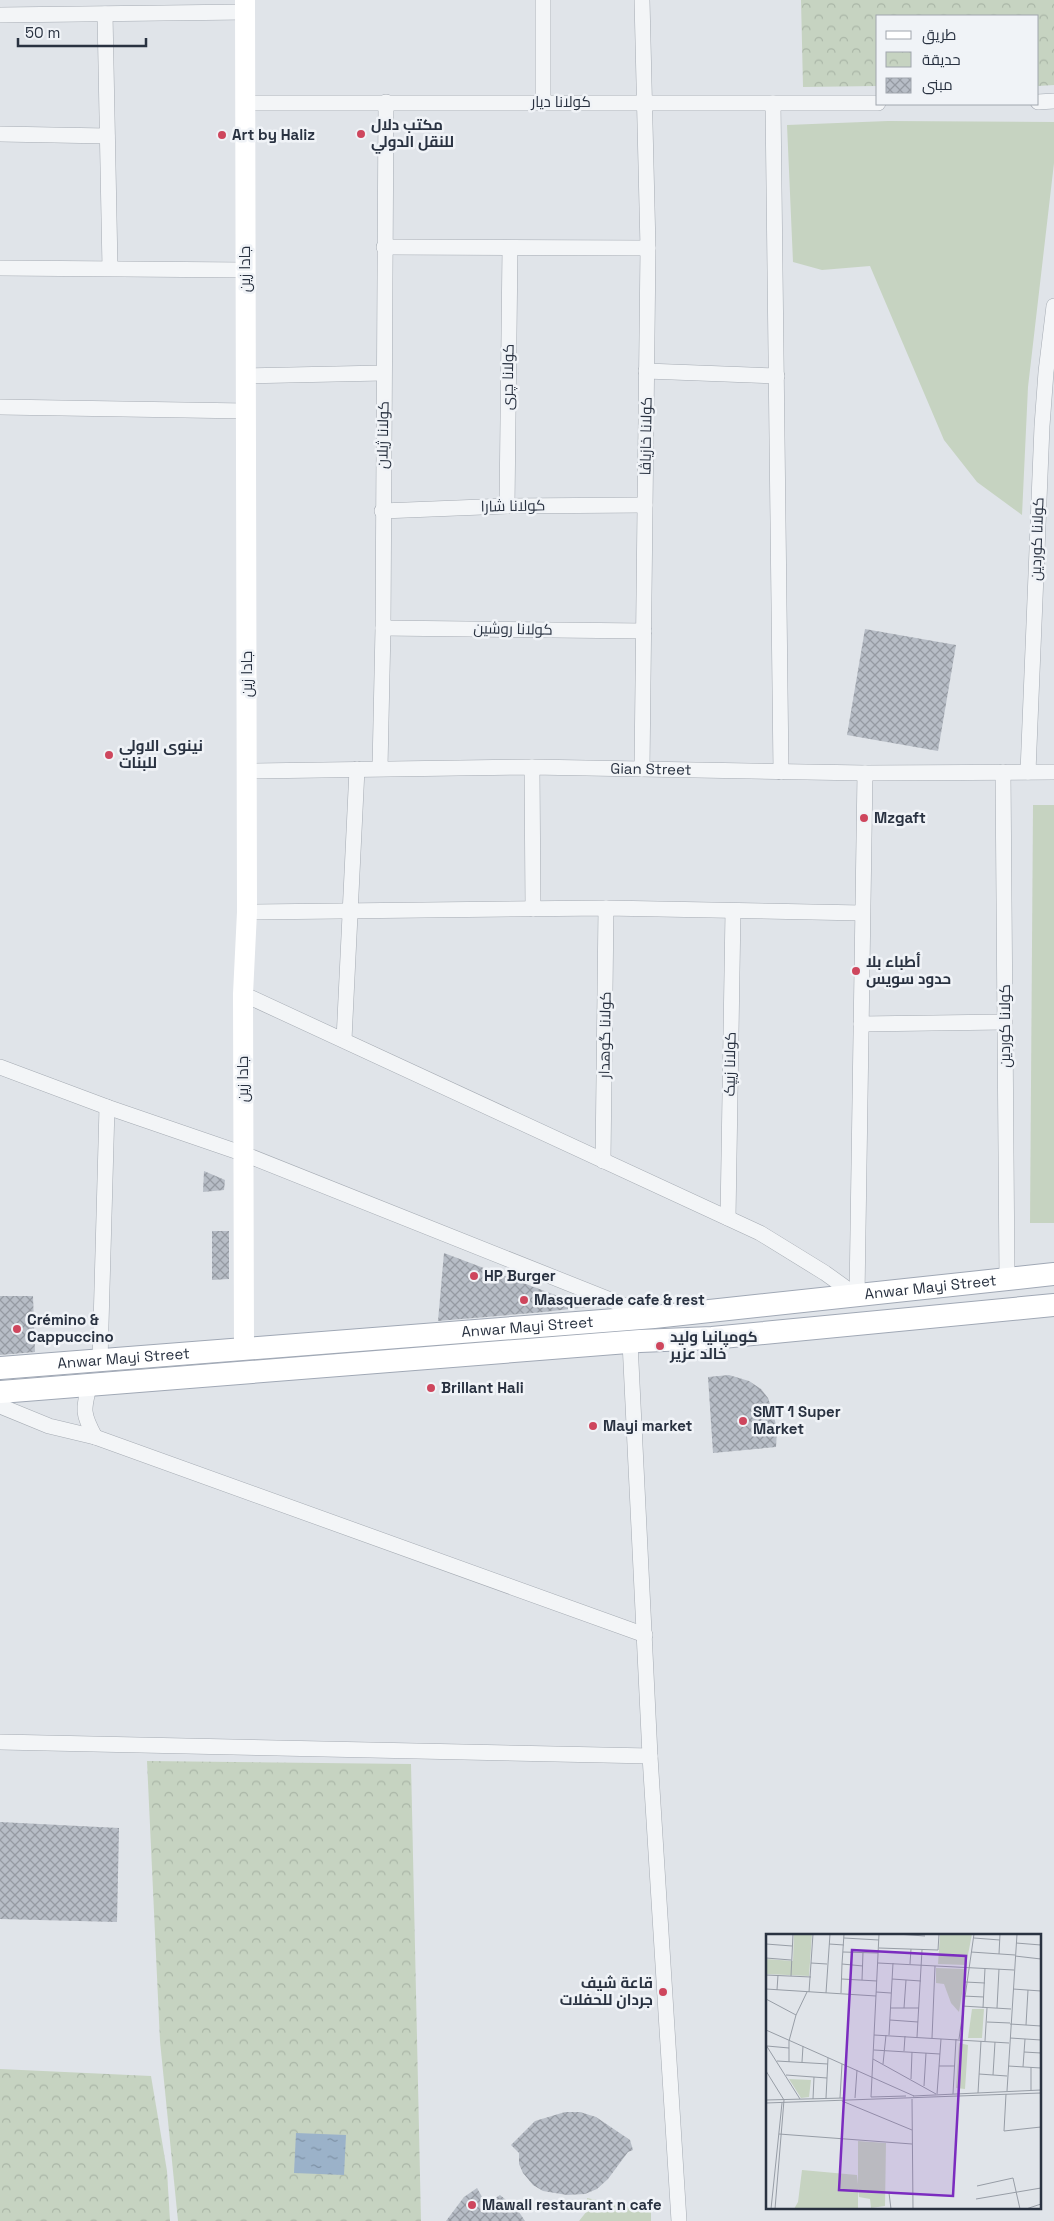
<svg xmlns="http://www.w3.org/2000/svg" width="1054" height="2221" font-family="'Space Grotesk',Cairo,sans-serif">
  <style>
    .green { fill: #c6d3c1 }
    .park { fill: url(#park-crowns) }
    .water { fill: url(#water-ripples) }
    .building { fill: url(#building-cross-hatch) }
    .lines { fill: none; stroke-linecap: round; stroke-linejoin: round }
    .street-casing { stroke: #a5abb3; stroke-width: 16 }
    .primary-casing { stroke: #a0a8b5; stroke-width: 24 }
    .street { stroke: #f3f5f7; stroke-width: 15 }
    .secondary { stroke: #fff; stroke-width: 20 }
    .primary { stroke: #fff; stroke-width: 22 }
    .poi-dot { fill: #ce465d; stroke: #f0f3f7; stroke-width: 2 }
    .labels { text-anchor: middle; stroke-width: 5; stroke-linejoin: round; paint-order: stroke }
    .street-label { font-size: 15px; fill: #293241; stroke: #f0f3f7 }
    .poi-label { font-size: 15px; font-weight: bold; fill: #293241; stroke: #f0f3f7; text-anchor: start }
    .inset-road { fill: none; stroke: #979da6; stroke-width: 1 }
    .view { fill: #7b2cbf; fill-opacity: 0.15; stroke: #7b2cbf; stroke-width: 2.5 }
    .inset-edge { fill: none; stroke: #293241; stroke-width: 2.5 }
  </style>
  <defs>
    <pattern id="park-crowns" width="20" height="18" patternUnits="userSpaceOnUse" patternTransform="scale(1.25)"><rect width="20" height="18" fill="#c6d3c1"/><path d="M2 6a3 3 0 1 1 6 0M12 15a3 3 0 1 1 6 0" fill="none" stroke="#aab6a7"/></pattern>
    <pattern id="water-ripples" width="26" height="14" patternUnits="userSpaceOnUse" patternTransform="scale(1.25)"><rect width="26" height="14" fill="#9bb2c9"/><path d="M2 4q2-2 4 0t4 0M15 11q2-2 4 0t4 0" fill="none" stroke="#7e91a5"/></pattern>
    <pattern id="building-cross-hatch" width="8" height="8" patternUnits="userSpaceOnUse" patternTransform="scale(1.25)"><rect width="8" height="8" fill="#b7bdc6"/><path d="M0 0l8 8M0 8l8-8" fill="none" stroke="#959aa2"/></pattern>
  </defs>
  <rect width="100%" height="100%" fill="#e0e4e9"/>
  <g class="green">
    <polygon points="888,121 1054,122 1054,163 1028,387 1022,515 977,482 944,440 870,266 822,270 793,262 787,125"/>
    <polygon points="1033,805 1054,805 1054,1223 1030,1223"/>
    <polygon points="587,2198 651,2212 651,2221 579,2221 587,2211"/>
  </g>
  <g class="park">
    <polygon points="801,0 1054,0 1054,85 1038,86 1038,16 878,16 878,86 803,87"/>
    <polygon points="147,1761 411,1764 421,2221 178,2221 160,2041"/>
    <polygon points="0,2069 151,2076 167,2171 170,2221 0,2221"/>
  </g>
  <polygon class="water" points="296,2133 346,2135 344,2175 294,2173"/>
  <g class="building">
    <polygon points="865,629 956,645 938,751 847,735"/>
    <polygon points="204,1171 225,1180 224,1190 203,1192"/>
    <polygon points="212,1231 229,1231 229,1279 212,1280"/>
    <polygon points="444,1253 587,1307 544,1312 438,1321"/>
    <polygon points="0,1296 33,1296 35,1352 0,1355"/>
    <polygon points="729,1375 749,1381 761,1389 768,1398 773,1412 777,1430 776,1447 713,1453 708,1377"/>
    <polygon points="0,1822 119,1828 117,1922 0,1919"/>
    <polygon points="565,2112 580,2112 596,2117 630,2140 633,2150 628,2152 608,2179 597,2189 585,2194 567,2195 543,2191 533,2185 523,2173 519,2164 519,2153 511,2145 535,2121"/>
    <polygon points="477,2188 486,2204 500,2195 517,2209 525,2221 446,2221 464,2197"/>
  </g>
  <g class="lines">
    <g class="street-casing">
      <g id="street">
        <polyline points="543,0 543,102"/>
        <polyline points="642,0 648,248 642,769"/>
        <polyline points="105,14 110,268"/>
        <polyline points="0,15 245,12"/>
        <polyline points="1038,102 1054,101"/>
        <polyline points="245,103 878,103"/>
        <polyline points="773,103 781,772"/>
        <polyline points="0,134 107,136"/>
        <polyline points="384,247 648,248"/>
        <polyline points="0,268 245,270"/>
        <polyline points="646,371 777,376"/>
        <polyline points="246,376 383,373"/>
        <polyline points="0,407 246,411"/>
        <polyline points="507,506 510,248"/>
        <polyline points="382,511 507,506 645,505"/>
        <polyline points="383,628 644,631"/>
        <polyline points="532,767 533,909"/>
        <polyline points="380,768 383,628 386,102"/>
        <path id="s1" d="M 247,771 L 532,767 L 865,773 L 1054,772"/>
        <polyline points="1003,772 1007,1280"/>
        <polyline points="1028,772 1042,426 1046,372 1054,306"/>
        <polyline points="247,912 606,908 862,913"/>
        <polyline points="243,994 760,1233 825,1273 857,1296"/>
        <polyline points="861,1024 1004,1022"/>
        <polyline points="344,1040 357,769"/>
        <polyline points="0,1067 107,1107 244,1154 648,1315"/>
        <polyline points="603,1161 606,908"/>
        <polyline points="728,1218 733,911"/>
        <polyline points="857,1296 865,773"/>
        <polyline points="630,1342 650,1756 679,2221"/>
        <polyline points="100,1361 107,1107"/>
        <path d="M 90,1383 C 83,1410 82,1413 95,1437"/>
        <polyline points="0,1406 49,1426 95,1437 645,1635"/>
        <polyline points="0,1742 650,1756"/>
      </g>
    </g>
    <g class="primary-casing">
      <g id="primary">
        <path id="s2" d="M 0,1368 L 654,1317 L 1054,1274"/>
        <polyline points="0,1392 640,1341 712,1338 1054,1305"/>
      </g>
    </g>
    <use href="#street" class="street"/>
    <polyline class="secondary" points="244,1348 243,994 247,912 245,0"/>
    <use href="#primary" class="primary"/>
  </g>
  <g class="poi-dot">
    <circle cx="361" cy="134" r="5"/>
    <circle cx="222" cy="135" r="5"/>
    <circle cx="109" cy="755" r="5"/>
    <circle cx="864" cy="818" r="5"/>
    <circle cx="856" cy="971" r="5"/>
    <circle cx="474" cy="1276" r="5"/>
    <circle cx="524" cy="1300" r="5"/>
    <circle cx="17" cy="1329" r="5"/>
    <circle cx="660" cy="1346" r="5"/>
    <circle cx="431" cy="1388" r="5"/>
    <circle cx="743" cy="1421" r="5"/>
    <circle cx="593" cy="1426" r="5"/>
    <circle cx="663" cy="1992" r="5"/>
    <circle cx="472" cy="2205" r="5"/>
  </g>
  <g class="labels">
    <g class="street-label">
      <text x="561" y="107">کولانا دیار</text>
      <text transform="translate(245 269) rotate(-90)" y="5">جادا زین</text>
      <text transform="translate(508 377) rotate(-89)" y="5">کولانا چری</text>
      <text transform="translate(383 435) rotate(-89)" y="5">کولانا ژیلان</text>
      <text transform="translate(646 436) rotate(-89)" y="5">کولانا خازیاڤا</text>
      <text transform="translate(513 506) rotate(-1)" y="5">کولانا شارا</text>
      <text transform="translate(1037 539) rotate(-88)" y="5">کولانا کوردین</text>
      <text transform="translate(513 629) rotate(1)" y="5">کولانا روشین</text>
      <text transform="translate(247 674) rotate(-90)" y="5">جادا زین</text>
      <text dy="5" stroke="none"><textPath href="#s1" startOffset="404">Gian Street</textPath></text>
      <text transform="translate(1005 1026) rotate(-90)" y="5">کولانا کوردین</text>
      <text transform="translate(605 1035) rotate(-89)" y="5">کولانا گوهدار</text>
      <text transform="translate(730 1064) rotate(-89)" y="5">کولانا زیپک</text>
      <text transform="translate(243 1079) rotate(-90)" y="5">جادا زین</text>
      <text dy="5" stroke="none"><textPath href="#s2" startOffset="934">Anwar Mayi Street</textPath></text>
      <text dy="5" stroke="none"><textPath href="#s2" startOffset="529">Anwar Mayi Street</textPath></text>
      <text dy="5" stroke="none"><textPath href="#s2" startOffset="124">Anwar Mayi Street</textPath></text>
    </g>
    <g class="poi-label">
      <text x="371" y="130">مكتب دلال<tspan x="371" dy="17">للنقل الدولي</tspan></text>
      <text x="232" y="140">Art by Haliz</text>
      <text x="119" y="751">نينوى الاولى<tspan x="119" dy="17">للبنات</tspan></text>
      <text x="874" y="823">Mzgaft</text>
      <text x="866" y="967">أطباء بلا<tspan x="866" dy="17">حدود سويس</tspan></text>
      <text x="484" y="1281">HP Burger</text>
      <text x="534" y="1305">Masquerade cafe &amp; rest</text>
      <text x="27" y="1325">Crémino &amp;<tspan x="27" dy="17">Cappuccino</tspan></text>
      <text x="670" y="1342">كومپانيا وليد<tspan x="670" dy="17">خالد عزير</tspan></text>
      <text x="441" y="1393">Brillant Hali</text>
      <text x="753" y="1417">SMT 1 Super<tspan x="753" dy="17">Market</tspan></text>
      <text x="603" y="1431">Mayi market</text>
      <text x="653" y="1988" text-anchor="end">قاعة شيف<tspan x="653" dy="17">جردان للحفلات</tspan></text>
      <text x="482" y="2210">Mawall restaurant n cafe</text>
    </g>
  </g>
  <g transform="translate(766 1934)">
    <rect width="275" height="275" fill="#e0e4e9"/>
    <path d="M 28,0 L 46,0 L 43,42 L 0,40 L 0,25 L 27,27 ZM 170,34 L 200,35 L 193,78 L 185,69 L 178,50 L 170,49 ZM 206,75 L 218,75 L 216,104 L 202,104 ZM 193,109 L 202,111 L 199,155 L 190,154 ZM 23,145 L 45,146 L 43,163 L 35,164 Z" fill="#c6d3c1"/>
    <path d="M 174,0 L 206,0 L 200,31 L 172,30 ZM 92,207 L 120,209 L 119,272 L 105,274 L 104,265 L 93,263 L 92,254 L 92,275 L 28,275 L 32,268 L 36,236 L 91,241 L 92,250 Z" fill="#c6d3c1"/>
    <path class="inset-road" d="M 131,0 L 159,2M 78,4 L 113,6M 208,4 L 234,6M 250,9 L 275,11M 0,10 L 26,12M 63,10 L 78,11M 113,14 L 172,16 L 173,0M 77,18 L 112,19M 205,18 L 249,21M 233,20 L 234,0M 249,22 L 275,25M 0,24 L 25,26M 45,29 L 61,30M 112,29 L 248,36M 76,30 L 78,0M 144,30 L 145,15M 0,41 L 45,43M 25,42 L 27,0M 76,45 L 111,47M 126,45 L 155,47M 96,46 L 97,18M 199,48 L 219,49M 0,55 L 110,62M 247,55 L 275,57M 11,56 L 12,41M 43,58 L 47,0M 110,58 L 125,59M 60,59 L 64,0M 75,59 L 76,30 L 97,32M 197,62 L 218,63M 0,65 L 30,81 L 23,107 L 23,128M 196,72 L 245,75M 124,74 L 153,74M 138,74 L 140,46M 217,74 L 219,34M 231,74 L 233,35M 30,81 L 41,58M 124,86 L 152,88M 221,88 L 244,89M 244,90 L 275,92M 260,91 L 262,56M 0,96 L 148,162M 108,101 L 243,109M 123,101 L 127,29M 151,103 L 156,16M 166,104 L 169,32M 244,104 L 275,106M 193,105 L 208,0M 219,107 L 221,74M 0,111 L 34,165M 1,112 L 23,114M 108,116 L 174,120M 138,117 L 139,102M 258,118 L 275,119M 107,125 L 170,160M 11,127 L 62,130M 36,128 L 37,112M 117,130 L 120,101M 173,132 L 189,132M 242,132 L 275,134M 257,133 L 259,105M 0,137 L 18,166 L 9,275M 213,140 L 241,142M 20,141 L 61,144M 227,141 L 229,108M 145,145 L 146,118M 158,152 L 160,119M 241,157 L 251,0M 265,157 L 265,133M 212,159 L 215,107M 171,160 L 175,105M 187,160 L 190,105M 240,160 L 238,197 L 275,193M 147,162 L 275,156M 105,163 L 113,0M 105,163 L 140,162M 60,164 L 62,124M 74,164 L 76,130M 89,164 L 91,136M 47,165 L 48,143M 146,165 L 147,275M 0,166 L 78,164M 76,167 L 146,196M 0,169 L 275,159M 13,200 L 146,210M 211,252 L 247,244 L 254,275M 123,259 L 125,275M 210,265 L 275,254M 5,275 L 16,169M 260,275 L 275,270"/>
    <path class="view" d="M 86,16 L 200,22 L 187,262 L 73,256 Z"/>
    <rect width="275" height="275" class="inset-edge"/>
  </g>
  <rect x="876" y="15" width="162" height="90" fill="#f0f3f7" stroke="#a0a6ae"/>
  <rect x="886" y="31" width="25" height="8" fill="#ffffff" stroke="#a0a6ae"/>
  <text x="922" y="40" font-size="15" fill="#293241">طريق</text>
  <rect x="886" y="52" width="25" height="15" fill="url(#park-crowns)" stroke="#a0a6ae"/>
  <text x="922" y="65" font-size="15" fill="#293241">حديقة</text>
  <rect x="886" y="78" width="25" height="15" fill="url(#building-cross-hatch)" stroke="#a0a6ae"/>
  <text x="922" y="90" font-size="15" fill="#293241">مبنى</text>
  <path d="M18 38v8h128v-8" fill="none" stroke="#293241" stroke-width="2.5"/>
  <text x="25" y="38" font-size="15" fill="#293241" stroke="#f0f3f7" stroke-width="4" paint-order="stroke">50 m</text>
</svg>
